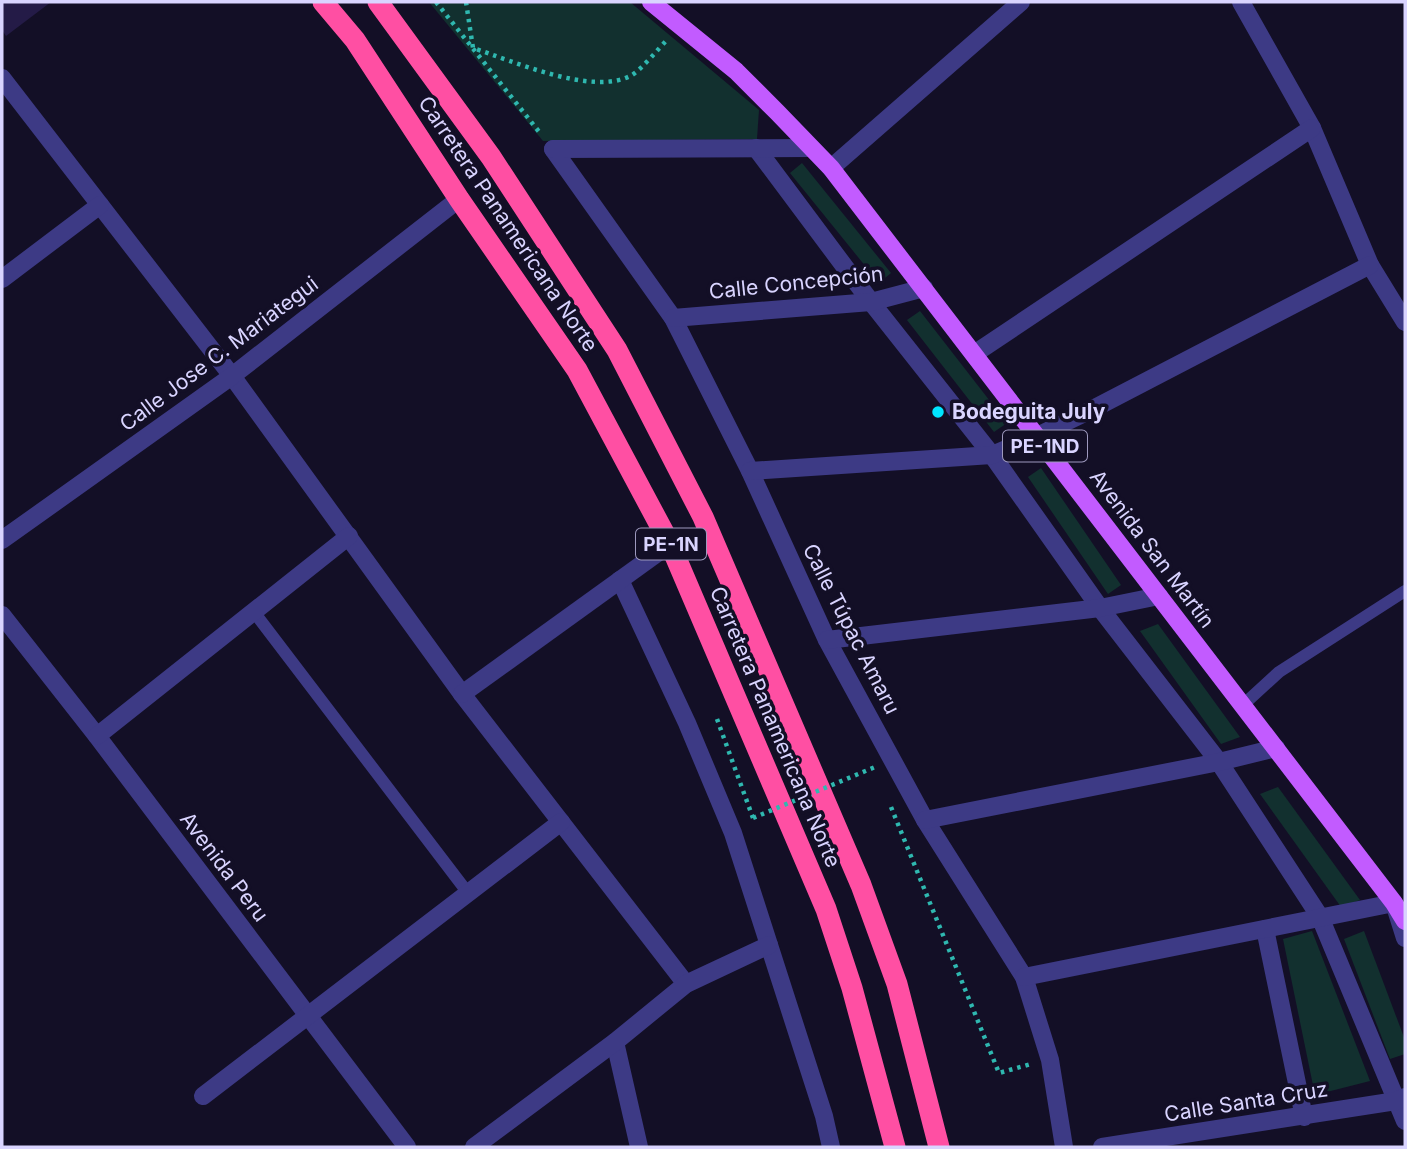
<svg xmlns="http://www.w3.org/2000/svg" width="1407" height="1149" font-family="Inter,sans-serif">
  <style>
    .green { fill: #12302f }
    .building { fill: #241b47 }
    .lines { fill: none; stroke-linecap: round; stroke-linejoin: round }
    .path { stroke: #2fb8b0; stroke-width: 4.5; stroke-dasharray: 3.5 5; stroke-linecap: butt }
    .lane { stroke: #3d3a85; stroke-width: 12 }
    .street { stroke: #3d3a85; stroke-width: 18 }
    .primary { stroke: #c25bff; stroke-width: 18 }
    .highway { stroke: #ff4fa3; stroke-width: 21 }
    .path-bridge { stroke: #2fb8b0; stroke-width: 4.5; stroke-dasharray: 3.5 5; stroke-linecap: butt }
    .poi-dot { fill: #00e5ff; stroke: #130f26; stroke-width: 2.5 }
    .labels { text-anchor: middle; stroke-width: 7; stroke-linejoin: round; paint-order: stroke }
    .shield { fill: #130f26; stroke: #9e99be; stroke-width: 2 }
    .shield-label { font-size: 19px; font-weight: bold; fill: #d9d4ff }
    .street-label { font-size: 21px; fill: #d9d4ff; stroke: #130f26 }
    .poi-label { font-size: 21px; font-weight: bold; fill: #d9d4ff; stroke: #130f26; text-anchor: start }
  </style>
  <rect width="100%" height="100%" fill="#130f26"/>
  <g class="green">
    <polygon points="429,2 630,2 759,110 757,139 543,141"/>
    <polygon points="802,163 891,273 879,283 790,173"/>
    <polygon points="920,311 1007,423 994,432 907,320"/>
    <polygon points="1041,468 1121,585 1108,594 1028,477"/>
    <polygon points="1158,624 1240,737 1221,744 1140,631"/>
    <polygon points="1278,787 1360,900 1341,907 1260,794"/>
    <polygon points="1312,931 1370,1081 1315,1095 1283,939"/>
    <polygon points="1364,931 1405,1040 1405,1054 1390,1059 1344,939"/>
  </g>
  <polygon class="building" points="2,2 51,2 6,36 2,30"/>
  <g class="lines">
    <g class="path">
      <polyline points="436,2 540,133"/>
      <path d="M 466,2 L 473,48 C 513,61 593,97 632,75 C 643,68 657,50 667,40"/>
      <polyline points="717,719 753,818"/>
      <polyline points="891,807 999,1073 1031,1064"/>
    </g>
    <g class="lane">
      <polyline points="254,612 468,893"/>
      <polyline points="1243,705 1279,672 1405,591"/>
    </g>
    <g class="street">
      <polyline points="1241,2 1312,128 1370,265 1405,322"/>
      <polyline points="2,78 232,376 462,694 686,984"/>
      <polyline points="756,148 871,302 992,455 1100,608 1219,762 1320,917 1405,1121"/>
      <polyline points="553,149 673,318 750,471 827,640 925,820 1024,977 1050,1060 1064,1147"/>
      <polyline points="553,149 811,148"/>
      <polyline points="831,168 1021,2"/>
      <polyline points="2,279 100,205"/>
      <polyline points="673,318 871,302 924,288"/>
      <polyline points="974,354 1312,128"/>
      <polyline points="750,471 992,455 1037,436 1089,411 1370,265"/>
      <polyline points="2,540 232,376 459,199"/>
      <polyline points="620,580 687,723 733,833 824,1116 831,1147"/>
      <polyline points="2,615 97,736 407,1147"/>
      <polyline points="827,640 1100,608 1159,596"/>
      <polyline points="462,694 670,544"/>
      <polyline points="97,736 349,536"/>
      <polyline points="925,820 1219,762 1276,748"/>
      <polyline points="1265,929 1304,1117"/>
      <polyline points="1024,977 1394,903 1405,938"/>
      <polyline points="615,1042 639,1147"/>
      <polyline points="203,1096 561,822"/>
      <polyline points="474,1147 615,1042 686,984 769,945"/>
      <polyline points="1102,1147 1396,1101 1405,1097"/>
    </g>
    <polyline class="primary" points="651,2 736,71 777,112 831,168 1394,903 1405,921"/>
    <g class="highway">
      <polyline points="323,2 355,40 459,199 577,370 670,544 826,909 852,988 895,1147"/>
      <polyline points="378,2 491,157 617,350 703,517 861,885 897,984 939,1147"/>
    </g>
    <polyline class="path-bridge" points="753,818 875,767"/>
  </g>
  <circle class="poi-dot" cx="938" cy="412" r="7"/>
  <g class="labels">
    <g class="shield">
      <rect x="1003" y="430.5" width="84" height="31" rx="5"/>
      <rect x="636" y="528.5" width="70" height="31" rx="5"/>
    </g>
    <g class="shield-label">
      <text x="1045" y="453">PE-1ND</text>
      <text x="671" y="551">PE-1N</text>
    </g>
    <g class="street-label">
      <text transform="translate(508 224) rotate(56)" y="7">Carretera Panamericana Norte</text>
      <text transform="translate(796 283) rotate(-6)" y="7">Calle Concepción</text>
      <text transform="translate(219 354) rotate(-37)" y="7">Calle Jose C. Mariategui</text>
      <text transform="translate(1152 549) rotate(53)" y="7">Avenida San Martín</text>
      <text transform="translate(851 629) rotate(63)" y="7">Calle Túpac Amaru</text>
      <text transform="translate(775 727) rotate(67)" y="7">Carretera Panamericana Norte</text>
      <text transform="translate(224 867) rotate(53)" y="7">Avenida Peru</text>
      <text transform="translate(1246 1102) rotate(-9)" y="7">Calle Santa Cruz</text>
    </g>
    <g class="poi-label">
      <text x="952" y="419">Bodeguita July</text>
    </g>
  </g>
  <rect width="1407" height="1149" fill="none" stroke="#d9d4ff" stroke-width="7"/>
</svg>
